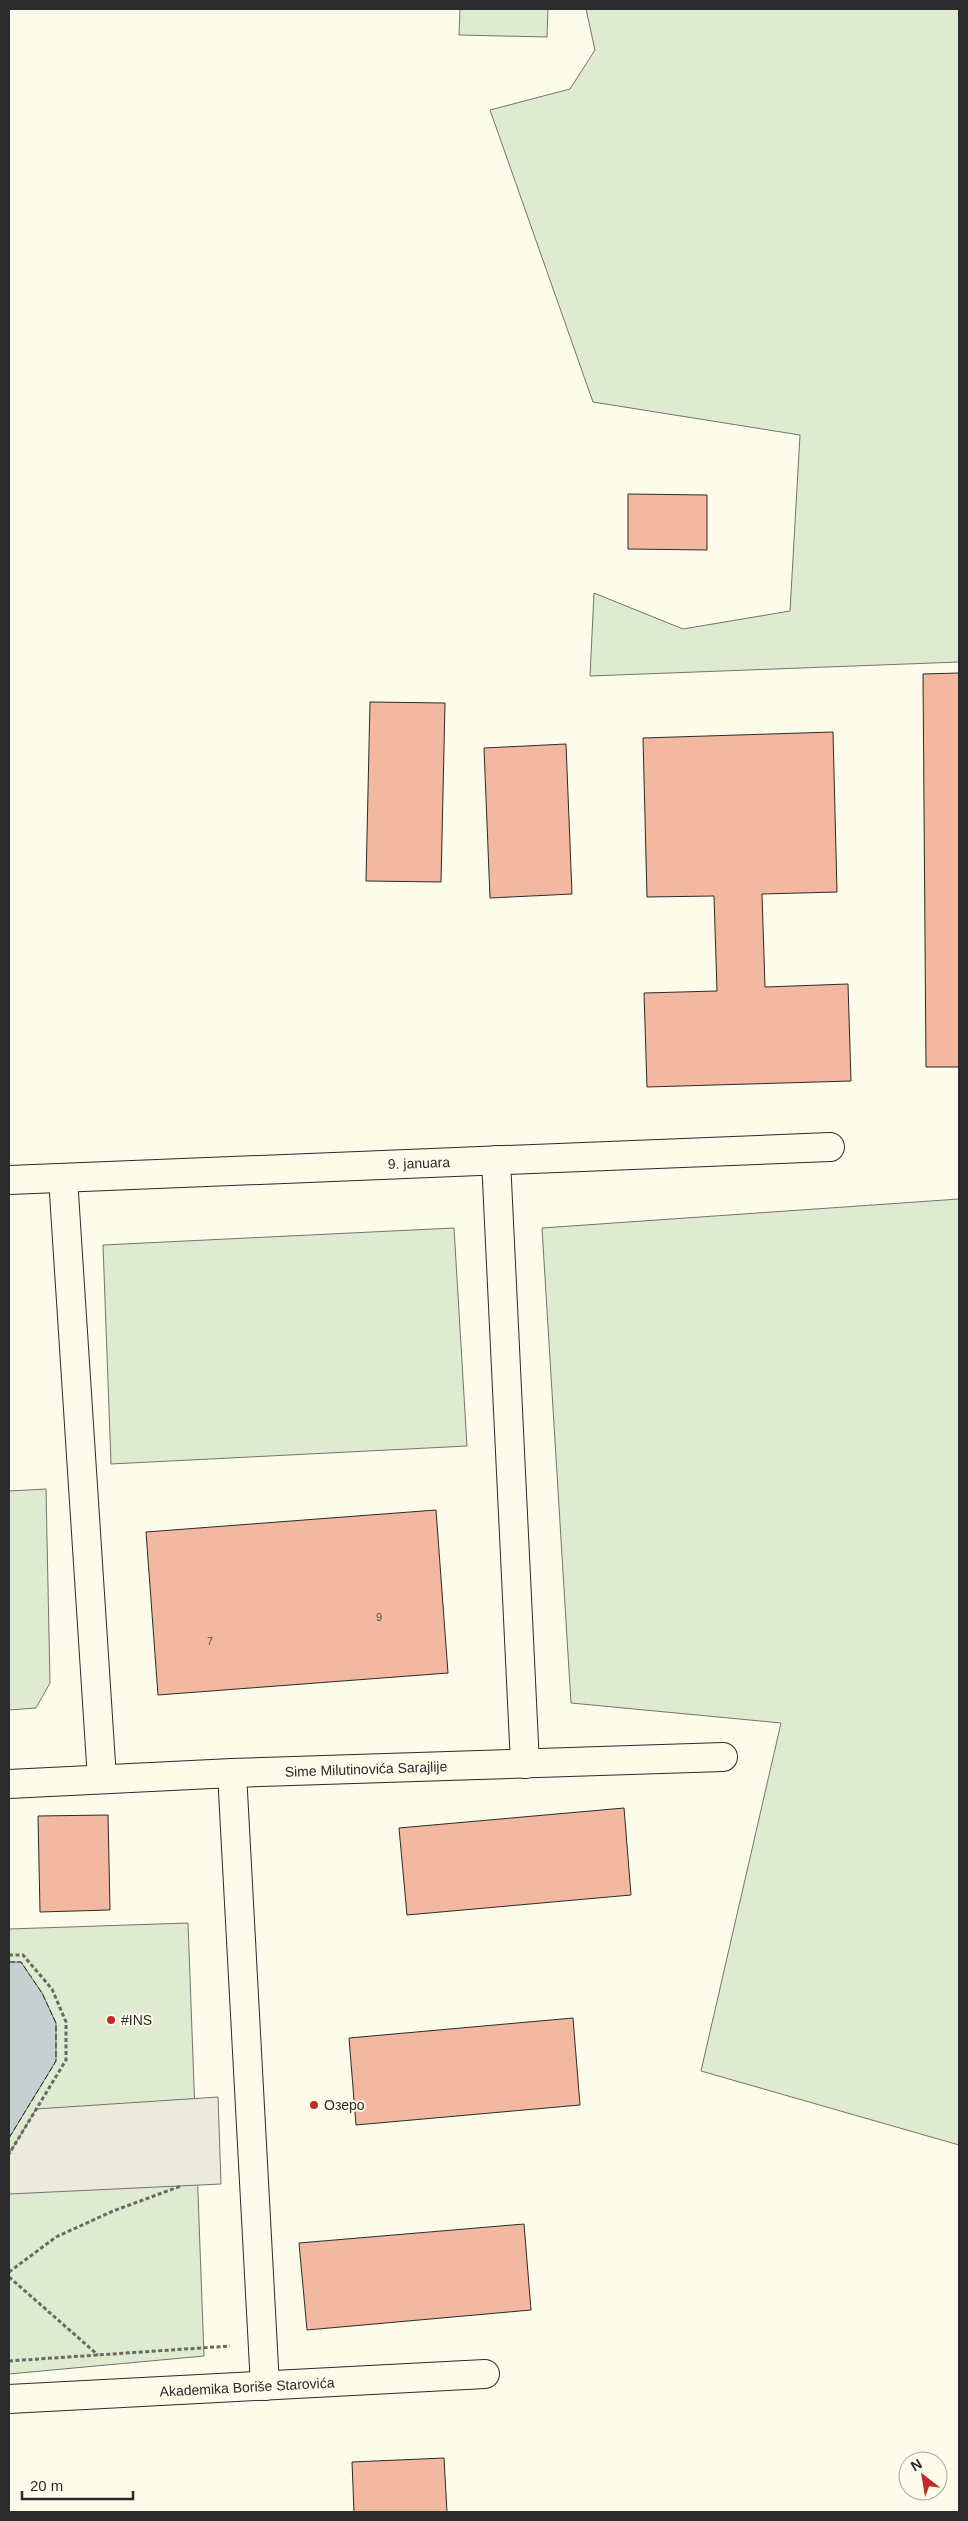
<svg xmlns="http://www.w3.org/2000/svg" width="968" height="2521" font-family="Arial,sans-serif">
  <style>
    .green { fill: #deebd1; stroke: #74746e }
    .parking { fill: #eceadb; stroke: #74746e }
    .water { fill: #c7d0d0; stroke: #74746e }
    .building { fill: #f2b8a0; stroke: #2b2b2b }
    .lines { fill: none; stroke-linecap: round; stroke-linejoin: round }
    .minor-casing { stroke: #2b2b2b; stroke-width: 30 }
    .path { stroke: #6a6964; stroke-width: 3; stroke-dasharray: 4 2.5; stroke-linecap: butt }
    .minor { stroke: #fdfbea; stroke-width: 28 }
    .fence { stroke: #2b2b2b; stroke-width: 1; stroke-dasharray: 6 2.5; stroke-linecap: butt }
    .poi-dot { fill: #c62828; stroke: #fdfbea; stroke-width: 2 }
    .labels { text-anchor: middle; stroke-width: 4; stroke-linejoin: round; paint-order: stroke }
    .number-label { font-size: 11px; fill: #5d4e48 }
    .street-label { font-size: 14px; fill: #2b2b2b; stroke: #fdfbea }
    .poi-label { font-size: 14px; fill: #2b2b2b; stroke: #fdfbea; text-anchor: start }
  </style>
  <rect width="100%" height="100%" fill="#fdfbea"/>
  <g class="green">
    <polygon points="460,9 548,9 547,37 459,35"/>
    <polygon points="586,9 959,9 959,662 590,676 594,593 683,629 790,611 800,435 593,402 490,110 570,89 595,50"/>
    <polygon points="959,1199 959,2145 701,2071 781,1723 571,1703 542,1228"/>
    <polygon points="454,1228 467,1446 111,1464 103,1245"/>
    <polygon points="46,1489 50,1683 36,1708 9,1710 9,1491"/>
    <polygon points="188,1923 204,2356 9,2374 9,1929"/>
  </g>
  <polygon class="parking" points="218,2097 221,2184 9,2194 9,2154 36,2109"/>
  <polygon class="water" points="9,1962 21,1962 42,1993 56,2023 56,2061 9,2138"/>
  <g class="building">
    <polygon points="628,494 707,495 707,550 628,549"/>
    <polygon points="959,673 959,1067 926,1067 923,674"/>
    <polygon points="370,702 445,703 441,882 366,881"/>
    <polygon points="833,732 837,892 762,894 765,987 848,984 851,1081 647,1087 644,993 717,991 714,896 647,897 643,738"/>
    <polygon points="566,744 572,894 490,898 484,748"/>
    <polygon points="436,1510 448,1673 158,1695 146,1532"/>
    <polygon points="624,1808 631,1895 407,1915 399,1828"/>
    <polygon points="108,1815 110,1910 40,1912 38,1816"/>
    <polygon points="573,2018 580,2105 356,2125 349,2038"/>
    <polygon points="524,2224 531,2310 307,2330 299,2243"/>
    <polygon points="444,2458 447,2512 354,2512 352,2462"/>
  </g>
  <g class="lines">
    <g class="minor-casing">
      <g id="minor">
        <polyline points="496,1160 525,1764"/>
        <polyline points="63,1178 102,1779"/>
        <polyline points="9,1180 830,1147"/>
        <polyline points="232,1773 265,2386"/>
        <polyline points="9,1784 232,1773 723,1757"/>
        <polyline points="9,2399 485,2374"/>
      </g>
    </g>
    <g class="path">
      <polyline points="9,1955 23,1955 52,1989 66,2022 66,2060 9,2154"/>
      <polyline points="9,2272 56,2237 113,2211 181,2186"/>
      <polyline points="9,2277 98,2355"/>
      <polyline points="9,2361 230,2346"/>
    </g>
    <use href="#minor" class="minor"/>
    <polyline class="fence" points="9,1962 21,1962 42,1993 56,2023 56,2061 9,2138"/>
  </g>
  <g class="poi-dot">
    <circle cx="111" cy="2020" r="5"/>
    <circle cx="314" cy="2105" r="5"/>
  </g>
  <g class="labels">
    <g class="number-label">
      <text x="379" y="1621">9</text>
      <text x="210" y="1645">7</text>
    </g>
    <g class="street-label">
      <text transform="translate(419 1163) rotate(-2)" y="5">9. januara</text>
      <text transform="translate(366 1769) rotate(-2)" y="5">Sime Milutinovića Sarajlije</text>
      <text transform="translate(247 2387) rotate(-3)" y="5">Akademika Boriše Starovića</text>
    </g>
    <g class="poi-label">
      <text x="121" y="2025">#INS</text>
      <text x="324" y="2110">Озеро</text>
    </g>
  </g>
  <rect width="968" height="2521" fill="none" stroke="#2b2b2b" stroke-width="20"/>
  <g transform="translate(923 2476) rotate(329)"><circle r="24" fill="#fdfbea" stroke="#a9a89e"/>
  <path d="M0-4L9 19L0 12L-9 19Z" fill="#c62828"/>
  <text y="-8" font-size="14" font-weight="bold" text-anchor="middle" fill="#2b2b2b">N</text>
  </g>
  <path d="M22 2491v8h111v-8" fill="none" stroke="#2b2b2b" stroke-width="2.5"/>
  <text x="30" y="2491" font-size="15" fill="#2b2b2b" stroke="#fdfbea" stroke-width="4" paint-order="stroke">20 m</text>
</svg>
